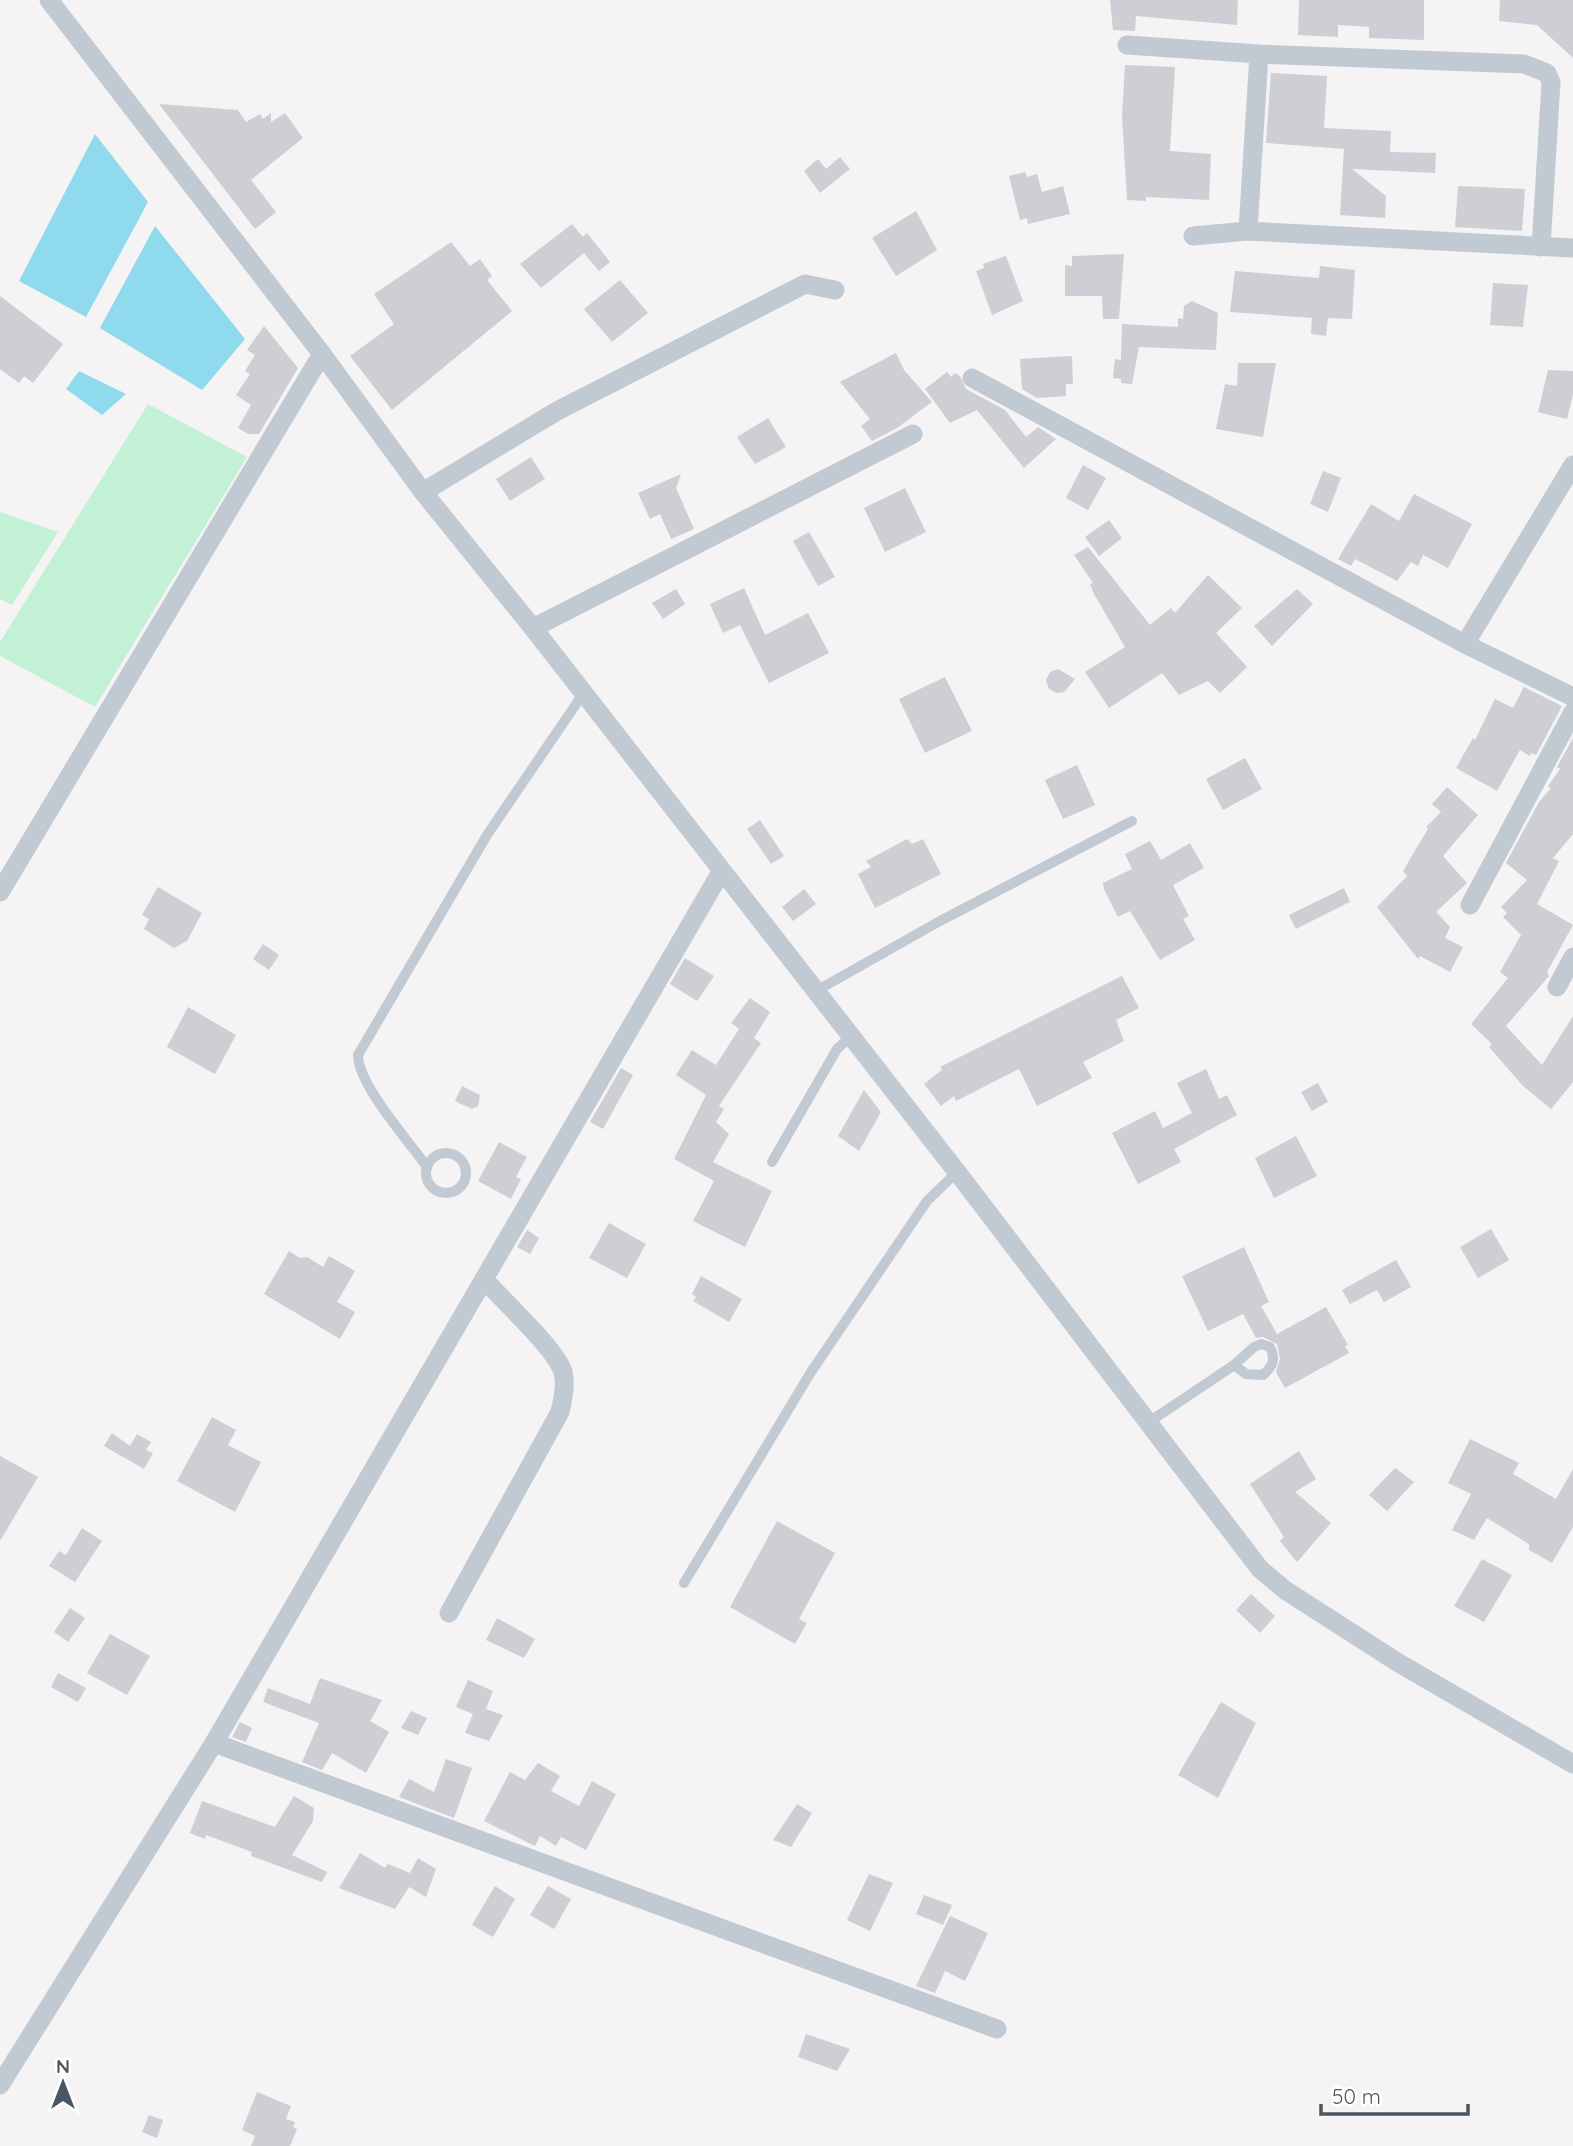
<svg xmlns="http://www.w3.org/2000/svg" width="1573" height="2146" font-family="Quicksand,sans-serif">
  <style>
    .green { fill: #c3f1d5 }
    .water { fill: #90daee }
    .building { fill: #cdcfd5 }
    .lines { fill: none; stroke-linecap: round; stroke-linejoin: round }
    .service { stroke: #c1cad2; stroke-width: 10 }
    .minor { stroke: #c1cad2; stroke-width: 19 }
  </style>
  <rect width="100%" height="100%" fill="#f5f3f3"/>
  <g class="green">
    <polygon points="148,404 247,457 95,707 0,656 0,642"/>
    <polygon points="0,512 58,532 12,605 0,599"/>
  </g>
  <g class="water">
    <polygon points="95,134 148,202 86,317 19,281"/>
    <polygon points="155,226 245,339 202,390 100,328"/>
    <polygon points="79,371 126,394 102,415 66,389"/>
  </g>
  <g class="building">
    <polygon points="1110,0 1238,0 1237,25 1136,16 1135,31 1113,30"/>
    <polygon points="1299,0 1424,0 1424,40 1369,38 1369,27 1338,25 1338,37 1298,35"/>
    <polygon points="1500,0 1573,0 1573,58 1537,25 1499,21"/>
    <polygon points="1125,65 1175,67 1170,151 1211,154 1209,200 1146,197 1146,201 1127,200 1122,116"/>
    <polygon points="1271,73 1327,76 1324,128 1391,131 1390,152 1436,153 1435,173 1352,169 1386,196 1385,218 1340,215 1344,149 1266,143"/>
    <polygon points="159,104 238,110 246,122 260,114 263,119 271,113 271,122 285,113 303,138 251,180 276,212 255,229"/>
    <polygon points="840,157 850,169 820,193 804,171 818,159 826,169"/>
    <polygon points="1025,172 1027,177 1037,174 1042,192 1063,186 1070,214 1028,224 1027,218 1020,220 1009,176"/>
    <polygon points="1458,186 1525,189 1522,231 1455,227"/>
    <polygon points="916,211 937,250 896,276 872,238"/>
    <polygon points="572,224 583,237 587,233 610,262 599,271 584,253 541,288 520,264"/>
    <polygon points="451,242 470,266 480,259 492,276 487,280 512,311 392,410 350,356 394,324 374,294"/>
    <polygon points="1124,254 1119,319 1103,319 1102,296 1065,296 1065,265 1072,266 1072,256"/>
    <polygon points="1006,256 1023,301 992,315 976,271 984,268 983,264"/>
    <polygon points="1320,266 1355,270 1352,319 1328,318 1326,336 1311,334 1312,318 1230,312 1235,271 1319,278"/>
    <polygon points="620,280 648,313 612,342 584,309"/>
    <polygon points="1493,283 1528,285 1523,327 1490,325"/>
    <polygon points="0,296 63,344 33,383 24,376 19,383 0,369"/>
    <polygon points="1192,301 1218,313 1216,350 1139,347 1132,384 1121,383 1121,379 1113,378 1115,359 1121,360 1122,324 1178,327 1178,318 1183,319 1184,306"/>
    <polygon points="264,326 298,368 259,434 248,434 238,428 251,405 236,395 250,374 245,371 255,355 247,350"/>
    <polygon points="896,353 904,370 932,402 897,428 872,441 861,426 870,419 840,382"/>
    <polygon points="1072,356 1073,384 1066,384 1066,396 1037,398 1022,389 1020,359"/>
    <polygon points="1238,363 1276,363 1263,437 1216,429 1225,384 1237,386"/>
    <polygon points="1548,370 1573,371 1573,394 1567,419 1538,412"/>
    <polygon points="947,372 951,377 955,373 960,376 966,389 1005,410 1026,437 1038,427 1056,439 1024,468 977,410 950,423 925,389"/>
    <polygon points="768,418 786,447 755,464 737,437"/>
    <polygon points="531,457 545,479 510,501 496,479"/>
    <polygon points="1083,465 1106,478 1088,510 1066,498"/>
    <polygon points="1323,471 1341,478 1328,512 1310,504"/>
    <polygon points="681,474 676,488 694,529 671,539 660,514 650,519 638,493"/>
    <polygon points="905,488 926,532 885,552 864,508"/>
    <polygon points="1414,494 1472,524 1448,568 1423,555 1418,566 1411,562 1397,581 1355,559 1351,566 1338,559 1371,504 1399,521"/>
    <polygon points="1109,520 1122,538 1099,556 1085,537"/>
    <polygon points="809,532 835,577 818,586 793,541"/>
    <polygon points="1088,547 1150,625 1171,608 1175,613 1208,575 1242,608 1216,633 1247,667 1220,693 1208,681 1179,695 1162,673 1109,708 1085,672 1125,647 1094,594 1090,584 1093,583 1074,555"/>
    <polygon points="744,588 765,635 808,613 829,653 769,683 740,625 723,633 710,604"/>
    <polygon points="676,589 685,604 663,619 652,603"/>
    <polygon points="1297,589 1313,604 1272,646 1254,626"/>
    <polygon points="1058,669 1075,679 1064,692 1056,693 1049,689 1046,680 1050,672"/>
    <polygon points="945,677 972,731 925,753 899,699"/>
    <polygon points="1524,687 1562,706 1536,755 1531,753 1530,756 1520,750 1497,791 1456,768 1473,738 1475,740 1495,699 1513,708"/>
    <polygon points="1573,738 1573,834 1553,858 1559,861 1537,904 1573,925 1547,972 1549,976 1506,1026 1542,1065 1573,1016 1573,1082 1551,1109 1523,1086 1489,1047 1492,1044 1471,1024 1508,978 1500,972 1521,935 1503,917 1507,913 1501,907 1527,880 1506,863 1539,802 1551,788 1548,786 1560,769 1557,767"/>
    <polygon points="1245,758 1262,789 1223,810 1206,779"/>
    <polygon points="1077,765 1095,805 1063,819 1045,780"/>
    <polygon points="1447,787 1478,815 1443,856 1467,883 1436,912 1450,927 1445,938 1463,947 1450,972 1420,956 1418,959 1377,907 1407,876 1403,871 1428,829 1426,827 1441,812 1432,804"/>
    <polygon points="760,820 784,856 771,864 747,829"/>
    <polygon points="907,839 912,844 923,839 941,874 875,908 858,874 871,867 866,861"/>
    <polygon points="1150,841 1161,860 1190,843 1204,868 1173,885 1189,916 1183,919 1195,940 1160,960 1130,911 1118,917 1104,889 1103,883 1132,869 1125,854"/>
    <polygon points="158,887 202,913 187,941 174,948 144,929 149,919 142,915"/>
    <polygon points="1344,888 1350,902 1296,929 1289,915"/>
    <polygon points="804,889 816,904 793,921 782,907"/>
    <polygon points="263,944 279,955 269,970 253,959"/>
    <polygon points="685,958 714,976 697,1001 670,984"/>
    <polygon points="1122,976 1139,1008 1116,1020 1124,1041 1083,1062 1092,1078 1037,1106 1019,1069 956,1101 954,1096 941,1106 924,1084 942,1070 940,1067"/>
    <polygon points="750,998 770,1012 754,1038 761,1043 719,1106 724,1109 716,1122 729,1134 713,1162 772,1191 745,1247 693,1221 714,1181 674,1159 706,1095 676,1075 692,1050 716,1065 739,1029 731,1023"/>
    <polygon points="188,1007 236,1035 215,1074 167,1047"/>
    <polygon points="621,1068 633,1075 603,1129 590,1122"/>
    <polygon points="1206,1069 1219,1099 1227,1095 1237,1115 1174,1149 1181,1162 1138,1184 1112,1133 1155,1111 1163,1128 1192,1113 1177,1083"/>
    <polygon points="1318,1083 1328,1102 1312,1111 1301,1092"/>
    <polygon points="462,1086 480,1095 478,1106 472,1109 455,1101"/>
    <polygon points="864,1090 881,1112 859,1151 838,1136"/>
    <polygon points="1296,1136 1317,1176 1274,1198 1255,1158"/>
    <polygon points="499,1142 527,1157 516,1177 521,1179 511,1199 478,1181"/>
    <polygon points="609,1223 646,1244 627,1278 589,1258"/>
    <polygon points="1491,1229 1509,1260 1478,1278 1460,1247"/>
    <polygon points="527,1230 539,1238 530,1254 517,1247"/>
    <polygon points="1244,1247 1269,1302 1261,1306 1277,1334 1326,1307 1348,1345 1345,1346 1349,1353 1285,1388 1276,1372 1280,1359 1277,1344 1263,1337 1256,1338 1243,1314 1208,1331 1182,1276"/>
    <polygon points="289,1251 300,1258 307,1257 323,1267 329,1256 355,1271 337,1302 355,1312 340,1339 264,1294"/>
    <polygon points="1396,1260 1411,1287 1384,1302 1377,1290 1350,1304 1342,1290"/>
    <polygon points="701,1276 742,1299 729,1322 693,1301 696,1297 692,1294"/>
    <polygon points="212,1417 236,1430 228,1445 261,1462 235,1512 177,1481"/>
    <polygon points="112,1433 130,1446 137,1434 151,1442 146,1450 153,1453 144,1469 104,1446"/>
    <polygon points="1470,1439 1519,1463 1513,1474 1556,1499 1573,1469 1573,1527 1552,1563 1529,1550 1529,1544 1487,1518 1474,1540 1452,1530 1471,1494 1448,1483"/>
    <polygon points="1299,1451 1316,1479 1295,1492 1331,1523 1297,1562 1280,1541 1284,1537 1250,1484"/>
    <polygon points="0,1456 38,1477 0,1541"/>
    <polygon points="1395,1468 1414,1482 1387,1511 1369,1495"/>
    <polygon points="777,1521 835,1553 799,1619 807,1623 795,1644 730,1607"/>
    <polygon points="82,1528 102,1541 75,1582 49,1566 59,1551 66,1555"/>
    <polygon points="1482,1559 1512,1575 1484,1622 1454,1606"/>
    <polygon points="1251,1594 1275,1616 1260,1633 1236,1610"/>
    <polygon points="70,1608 85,1618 68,1642 54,1632"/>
    <polygon points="497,1618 535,1639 524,1658 486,1640"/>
    <polygon points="110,1634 150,1656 127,1695 87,1673"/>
    <polygon points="58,1673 86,1688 78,1702 51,1687"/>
    <polygon points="320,1678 382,1700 370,1721 389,1732 366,1773 332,1753 322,1770 302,1762 319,1723 263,1702 268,1688 310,1704"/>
    <polygon points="468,1680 493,1691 486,1709 503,1715 489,1741 465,1733 473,1714 456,1707"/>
    <polygon points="1221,1702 1256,1723 1218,1798 1178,1775"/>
    <polygon points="411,1711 427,1718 418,1735 401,1728"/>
    <polygon points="240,1722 252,1728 246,1742 232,1737"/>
    <polygon points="446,1759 472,1768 454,1818 399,1797 409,1779 434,1792"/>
    <polygon points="538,1763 560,1776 551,1791 579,1806 592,1781 616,1794 586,1850 561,1837 556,1846 540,1836 535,1846 484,1821 510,1772 525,1780"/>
    <polygon points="294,1796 314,1808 313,1821 292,1855 327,1872 322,1882 251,1856 252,1852 206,1835 205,1839 190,1833 202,1801 275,1827"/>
    <polygon points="797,1804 812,1813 791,1847 773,1840"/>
    <polygon points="360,1853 385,1868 388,1864 410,1873 418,1858 436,1869 426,1897 409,1887 395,1909 339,1888"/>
    <polygon points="869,1874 893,1883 870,1931 847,1920"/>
    <polygon points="495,1886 515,1899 493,1937 472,1925"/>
    <polygon points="548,1886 571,1899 554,1929 530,1915"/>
    <polygon points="924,1895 952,1905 943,1925 916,1914"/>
    <polygon points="950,1916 988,1933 965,1981 945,1971 935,1993 916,1986"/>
    <polygon points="806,2034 850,2049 837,2071 798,2057"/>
    <polygon points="257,2092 291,2106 286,2119 295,2122 293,2127 297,2129 290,2146 251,2146 255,2136 242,2130"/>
    <polygon points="149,2115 163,2120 157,2138 142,2132"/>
  </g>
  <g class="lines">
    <g class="service">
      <polyline points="816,991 940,921 1132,821"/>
      <circle cx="446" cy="1173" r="20"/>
      <polyline points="772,1162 837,1049 851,1036"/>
      <path d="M 427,1167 C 409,1141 358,1085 358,1055 L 487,835 L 583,694"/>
      <path d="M 1149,1422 L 1234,1365 L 1254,1347 L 1261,1344 L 1270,1347 C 1276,1360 1273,1366 1263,1375 L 1246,1374 L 1234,1365"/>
      <polyline points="684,1583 811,1372 927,1201 957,1172"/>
    </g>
    <g class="minor">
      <polyline points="49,0 322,354 423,492 533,628 957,1172 1260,1569 1285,1590 1397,1662 1573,1764"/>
      <polyline points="1127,45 1259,54 1524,64 1547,73 1551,82 1541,247"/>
      <polyline points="1248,231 1259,54"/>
      <polyline points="1193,236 1248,231 1573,248"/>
      <polyline points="972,378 1465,644 1573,697"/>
      <polyline points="423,492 557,411 805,284 835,290"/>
      <polyline points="533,628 913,434"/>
      <polyline points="1465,644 1573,465"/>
      <polyline points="0,892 322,354"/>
      <polyline points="1470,905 1573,712"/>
      <polyline points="1557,987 1573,957"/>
      <path d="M 449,1613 L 560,1412 C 563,1400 567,1381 562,1369 C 551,1344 504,1302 484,1279"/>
      <polyline points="214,1743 997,2029"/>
      <polyline points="0,2085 214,1743 721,872"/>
    </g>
  </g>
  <g transform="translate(63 2083)" stroke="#ffffff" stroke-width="5" paint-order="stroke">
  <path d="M0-5L12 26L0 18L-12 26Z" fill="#4a5661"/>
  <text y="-10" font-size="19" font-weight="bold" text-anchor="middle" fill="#4a5661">N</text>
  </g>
  <path d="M1321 2104v10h147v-10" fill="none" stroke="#4a5661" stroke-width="3.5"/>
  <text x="1332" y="2104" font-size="21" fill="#4a5661" stroke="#ffffff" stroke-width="5" paint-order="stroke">50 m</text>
</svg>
